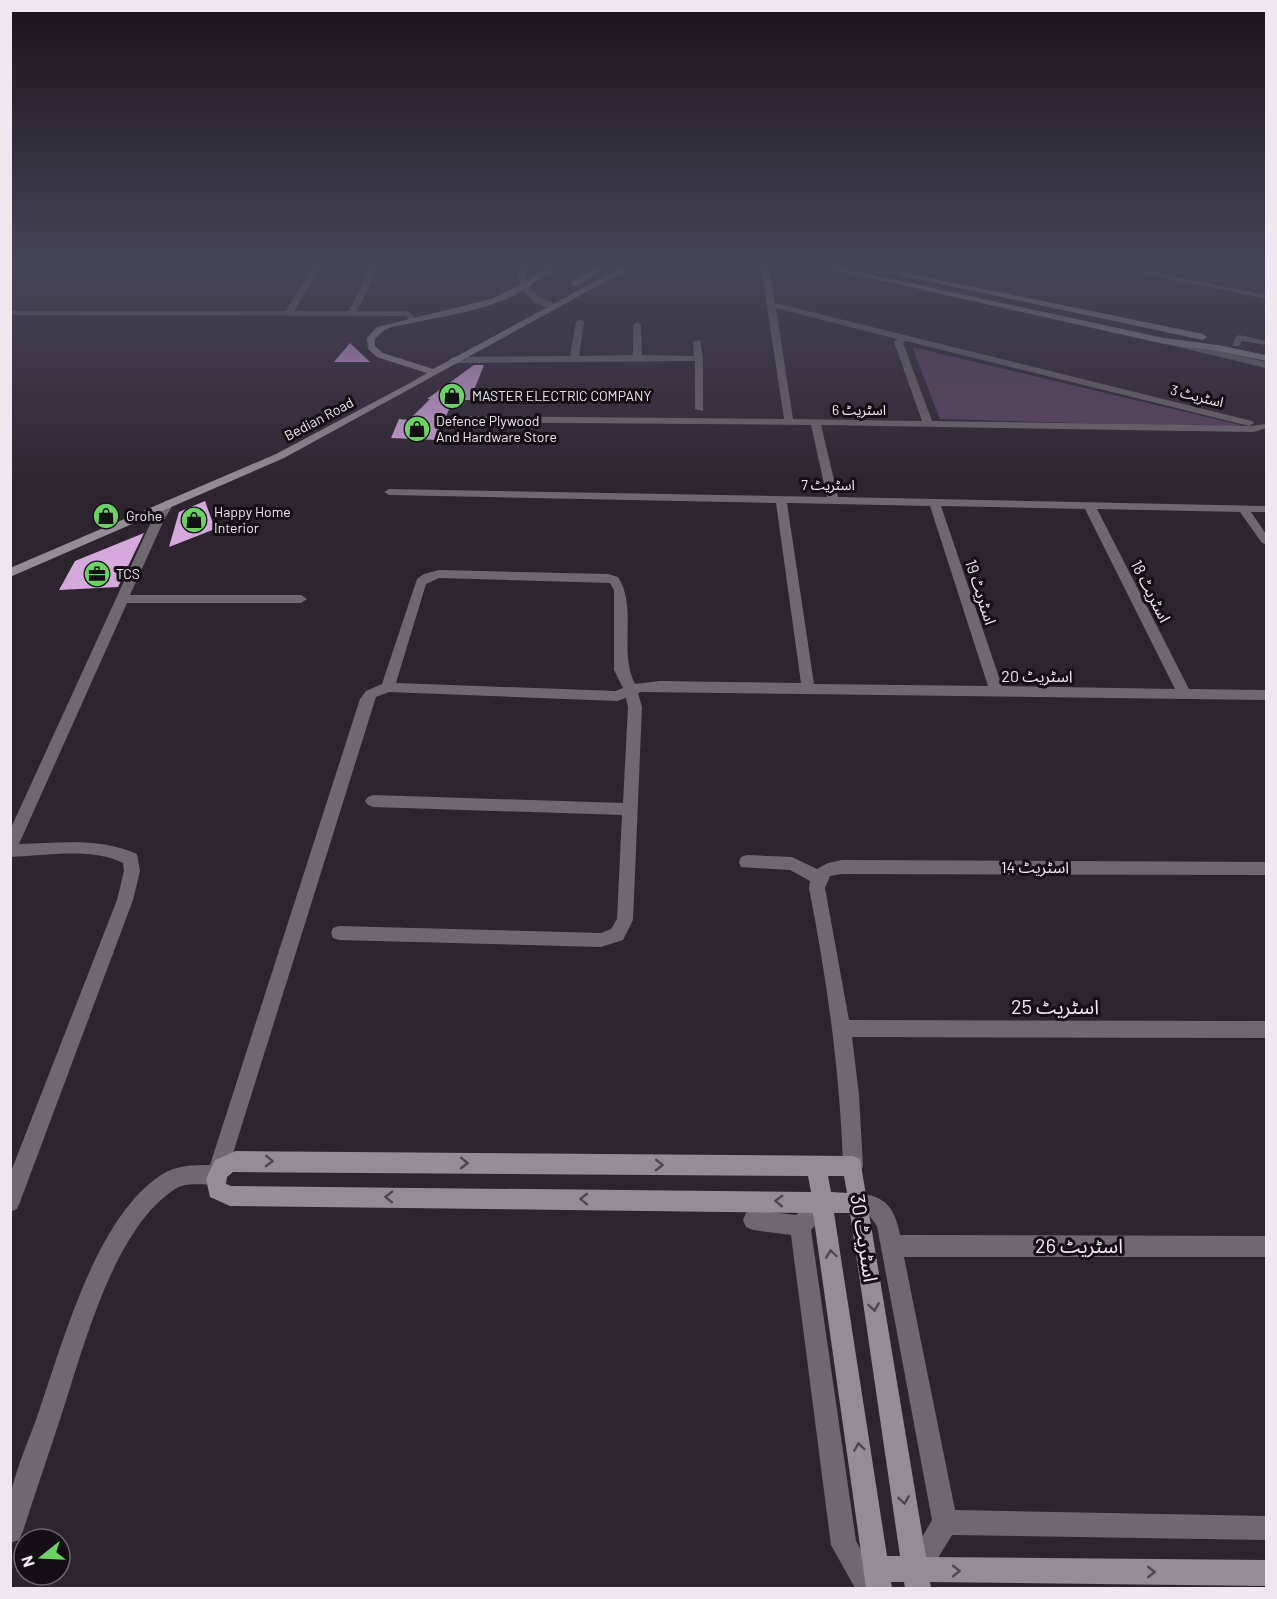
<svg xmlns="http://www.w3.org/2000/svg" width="1277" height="1599" font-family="Barlow,'Noto Sans Arabic',sans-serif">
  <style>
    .green { fill: #5b435e }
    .building { fill: #d6a9dc }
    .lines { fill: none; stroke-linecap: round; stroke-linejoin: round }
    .street { fill: #6e696e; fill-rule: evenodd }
    .secondary { fill: #958d96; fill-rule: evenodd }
    .oneway { stroke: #4e484e }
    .labels { text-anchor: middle; stroke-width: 6; stroke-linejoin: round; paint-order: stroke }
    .far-poi-label { font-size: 14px; fill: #ede7ee; stroke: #130f14; text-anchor: start }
    .far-street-label { font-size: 14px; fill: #ede7ee; stroke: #130f14 }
    .street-label { font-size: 16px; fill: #ede7ee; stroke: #130f14 }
    .near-street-label { font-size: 20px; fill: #ede7ee; stroke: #130f14 }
  </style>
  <rect width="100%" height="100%" fill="#2e242f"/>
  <polygon class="green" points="912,347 1253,428 940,419"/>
  <g class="building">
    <polygon points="350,343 370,362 334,362"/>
    <polygon points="474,365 484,365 470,400 453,400 436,440 391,438 399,419 409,420 430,399 427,399"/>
    <polygon points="205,501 215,529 169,547 179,512"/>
    <polygon points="144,533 118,587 59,590 75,561"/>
  </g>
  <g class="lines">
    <g class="street">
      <polygon points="313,267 321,267 294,311 349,311 371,267 379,267 357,311 408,311 418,320 411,322 406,316 10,315 10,311 286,311"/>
      <path d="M 519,267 L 527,267 C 523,289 537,297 556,304 L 556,308 C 534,309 515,288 519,267 Z"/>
      <path d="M 761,267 L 769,267 L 775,303 L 1252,421 L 1254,423 L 1249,426 L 1266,424 L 1266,428 L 1254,432 L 821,425 L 838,497 L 1266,506 L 1266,512 L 1251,512 L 1266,534 L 1266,544 L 1262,543 L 1240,512 L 1097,509 L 1189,689 L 1266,690 L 1266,700 L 641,692 L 638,693 L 642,707 L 633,920 L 623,940 L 601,947 L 339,940 L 333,938 L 331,933 L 333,928 L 339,926 L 601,933 L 611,929 L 617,919 L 622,815 L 373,807 L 368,805 L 365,801 L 368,797 L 373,795 L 623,803 L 628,707 L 626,698 L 617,701 L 389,692 L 376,697 L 224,1182 C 209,1188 189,1180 175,1189 C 114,1229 85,1343 63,1410 C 50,1450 36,1491 23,1531 L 19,1540 L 10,1543 C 10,1528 8,1508 11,1493 C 17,1465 30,1438 39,1411 C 64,1339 96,1218 161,1175 C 176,1165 193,1165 210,1165 L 360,699 L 366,691 L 382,684 L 417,579 L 424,574 L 439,570 L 608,574 L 618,577 C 638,608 618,651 635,684 L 660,681 L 801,683 L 776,503 L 389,495 L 384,492 L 389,489 L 827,497 L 811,425 L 454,422 L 449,419 L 454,416 L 784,419 ZM 776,308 L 897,339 L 894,342 L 922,421 L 793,419 ZM 906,341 L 1249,426 L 932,421 L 903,343 ZM 787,503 L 930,506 L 988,686 L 814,684 ZM 941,506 L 1085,509 L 1175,689 L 1002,686 ZM 439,578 L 610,583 L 614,590 L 614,670 L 623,688 L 616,691 L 396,683 L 426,584 Z"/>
      <polygon points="1113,267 1129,267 1266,295 1266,299"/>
      <polygon points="580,319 584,322 579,356 633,355 633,325 637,322 641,325 642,355 694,356 693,342 700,340 703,359 703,411 695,409 695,361 453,363 449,360 453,357 570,356 576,322"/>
      <polygon points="1239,335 1266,341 1266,345 1242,341 1239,346 1233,346 1235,338"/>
      <polygon points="1173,340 1266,362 1266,368 1170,345 1169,343"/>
      <path d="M 169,500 L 174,503 L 164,520 L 130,595 L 301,595 L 307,599 L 301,603 L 127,603 L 19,844 C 59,843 100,837 137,854 L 140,871 L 133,900 L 20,1202 L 17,1209 L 10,1212 L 10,1174 L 117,900 L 124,871 L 123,863 C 91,847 45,856 10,857 L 10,830 L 152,520 L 165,501 Z"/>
      <path d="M 747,855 L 792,857 L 817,869 L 828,863 L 842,860 L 1266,862 L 1266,875 L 842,874 L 830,876 L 825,888 L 849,1020 L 1266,1021 L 1266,1038 L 852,1037 L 859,1095 L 863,1166 L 860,1173 L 853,1176 L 846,1173 L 843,1166 C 840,1072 827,980 809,888 L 810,881 L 790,870 L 741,867 L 739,862 L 741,857 Z"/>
      <polygon points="823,1192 830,1195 833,1202 830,1209 811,1230 856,1541 882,1588 855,1588 831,1545 791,1235 753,1230 746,1227 743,1220 746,1213 753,1210 796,1215 816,1195"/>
      <path d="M 858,1193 C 886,1196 895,1208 900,1235 L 1266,1236 L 1266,1257 L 904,1257 L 955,1510 L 1266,1516 L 1266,1540 L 952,1535 L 925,1579 L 916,1583 L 907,1579 L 903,1570 L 932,1520 L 877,1226 L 869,1215 L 851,1210 L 848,1203 L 851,1196 Z"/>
    </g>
    <g class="secondary">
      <path d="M 544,267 L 553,267 C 512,311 447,314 392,327 L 383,331 L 375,339 L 375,346 L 383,353 L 433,369 L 622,267 L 632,267 L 284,458 L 10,577 L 10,568 L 276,454 L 410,383 L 427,373 L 377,357 L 368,349 L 367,338 L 377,327 L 491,299 L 529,280 Z"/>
      <polygon points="597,267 606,267 578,286 572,286 572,282"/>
      <polygon points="821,267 836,267 1164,338 1218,345 1266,355 1266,361 1218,351 1164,344"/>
      <polygon points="901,272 1203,334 1207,337 1203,340 904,276 900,274"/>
      <path d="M 236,1151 L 853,1156 L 860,1159 L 926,1557 L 1266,1560 L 1266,1586 L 930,1582 L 931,1588 L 905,1588 L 904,1582 L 891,1582 L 892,1588 L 866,1588 L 813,1213 L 230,1206 L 210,1197 L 206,1179 L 215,1160 ZM 233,1172 L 808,1176 L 811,1192 L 231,1186 L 226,1184 L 227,1177 ZM 828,1176 L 844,1176 L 847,1193 L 831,1192 ZM 834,1213 L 850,1213 L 900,1556 L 887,1556 Z"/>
    </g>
  </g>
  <defs><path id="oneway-chevron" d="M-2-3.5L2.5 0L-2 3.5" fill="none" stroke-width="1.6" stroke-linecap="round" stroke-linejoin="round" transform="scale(1.5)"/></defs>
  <g class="oneway">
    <use href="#oneway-chevron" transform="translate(269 1161) rotate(1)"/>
    <use href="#oneway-chevron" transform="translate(464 1163) rotate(1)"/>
    <use href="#oneway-chevron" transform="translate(659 1165) rotate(1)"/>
    <use href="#oneway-chevron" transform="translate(389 1197) rotate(-179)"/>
    <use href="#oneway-chevron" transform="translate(584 1199) rotate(-179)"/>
    <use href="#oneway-chevron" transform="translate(779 1201) rotate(-179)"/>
    <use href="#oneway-chevron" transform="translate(831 1254) rotate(-98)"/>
    <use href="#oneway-chevron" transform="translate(874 1307) rotate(81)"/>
    <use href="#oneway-chevron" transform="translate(859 1447) rotate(-98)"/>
    <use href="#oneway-chevron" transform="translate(904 1500) rotate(81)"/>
    <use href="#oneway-chevron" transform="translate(956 1571)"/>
    <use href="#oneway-chevron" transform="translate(1151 1572)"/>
  </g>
  <linearGradient id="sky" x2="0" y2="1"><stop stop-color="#19141a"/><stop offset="0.54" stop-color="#464558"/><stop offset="1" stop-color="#464558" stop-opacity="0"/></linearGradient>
  <rect width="1277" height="491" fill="url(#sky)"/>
  <defs>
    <g id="shop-disc" transform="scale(1.35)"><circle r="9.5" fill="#6ad363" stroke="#130f14"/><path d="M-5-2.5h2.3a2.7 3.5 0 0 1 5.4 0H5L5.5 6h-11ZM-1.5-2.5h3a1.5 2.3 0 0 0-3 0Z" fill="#111"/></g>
    <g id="office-disc" transform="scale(1.35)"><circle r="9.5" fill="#6ad363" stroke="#130f14"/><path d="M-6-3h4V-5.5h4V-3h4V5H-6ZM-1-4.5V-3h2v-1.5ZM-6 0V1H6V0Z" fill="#111"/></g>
  </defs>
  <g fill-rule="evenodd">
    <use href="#shop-disc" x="452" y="396"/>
    <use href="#shop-disc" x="417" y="429"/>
    <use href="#shop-disc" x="106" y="516"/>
    <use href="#shop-disc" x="194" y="520"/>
    <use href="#office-disc" x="97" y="574"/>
  </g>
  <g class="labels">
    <g class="far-poi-label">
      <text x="472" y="401">MASTER ELECTRIC COMPANY</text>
      <text x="436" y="426">Defence Plywood<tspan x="436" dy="16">And Hardware Store</tspan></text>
      <text x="214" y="517">Happy Home<tspan x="214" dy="16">Interior</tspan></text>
      <text x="126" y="521">Grohe</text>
      <text x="116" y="579">TCS</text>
    </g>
    <g class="far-street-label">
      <text transform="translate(1197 396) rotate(14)" y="5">اسٹریٹ 3</text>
      <text x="859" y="415">اسٹریٹ 6</text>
      <text transform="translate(319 419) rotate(-28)" y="5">Bedian Road</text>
      <text x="828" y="490">اسٹریٹ 7</text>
    </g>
    <g class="street-label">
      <text transform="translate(1151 591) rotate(63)" y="6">اسٹریٹ 18</text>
      <text transform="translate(981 592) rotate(72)" y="6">اسٹریٹ 19</text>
      <text x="1037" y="682">اسٹریٹ 20</text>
      <text x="1035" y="873">اسٹریٹ 14</text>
    </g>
    <g class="near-street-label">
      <text x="1055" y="1014">اسٹریٹ 25</text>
      <text transform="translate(864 1238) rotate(81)" y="7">اسٹریٹ 30</text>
      <text x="1079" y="1253">اسٹریٹ 26</text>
    </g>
  </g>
  <rect width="1277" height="1599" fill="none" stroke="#ede7ee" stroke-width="24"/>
  <g transform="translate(42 1557) rotate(252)"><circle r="28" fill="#130f14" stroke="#6a656b" stroke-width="1.5"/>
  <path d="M0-4.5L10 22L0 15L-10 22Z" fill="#6ad363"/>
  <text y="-9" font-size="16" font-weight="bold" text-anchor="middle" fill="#ede7ee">N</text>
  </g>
</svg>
